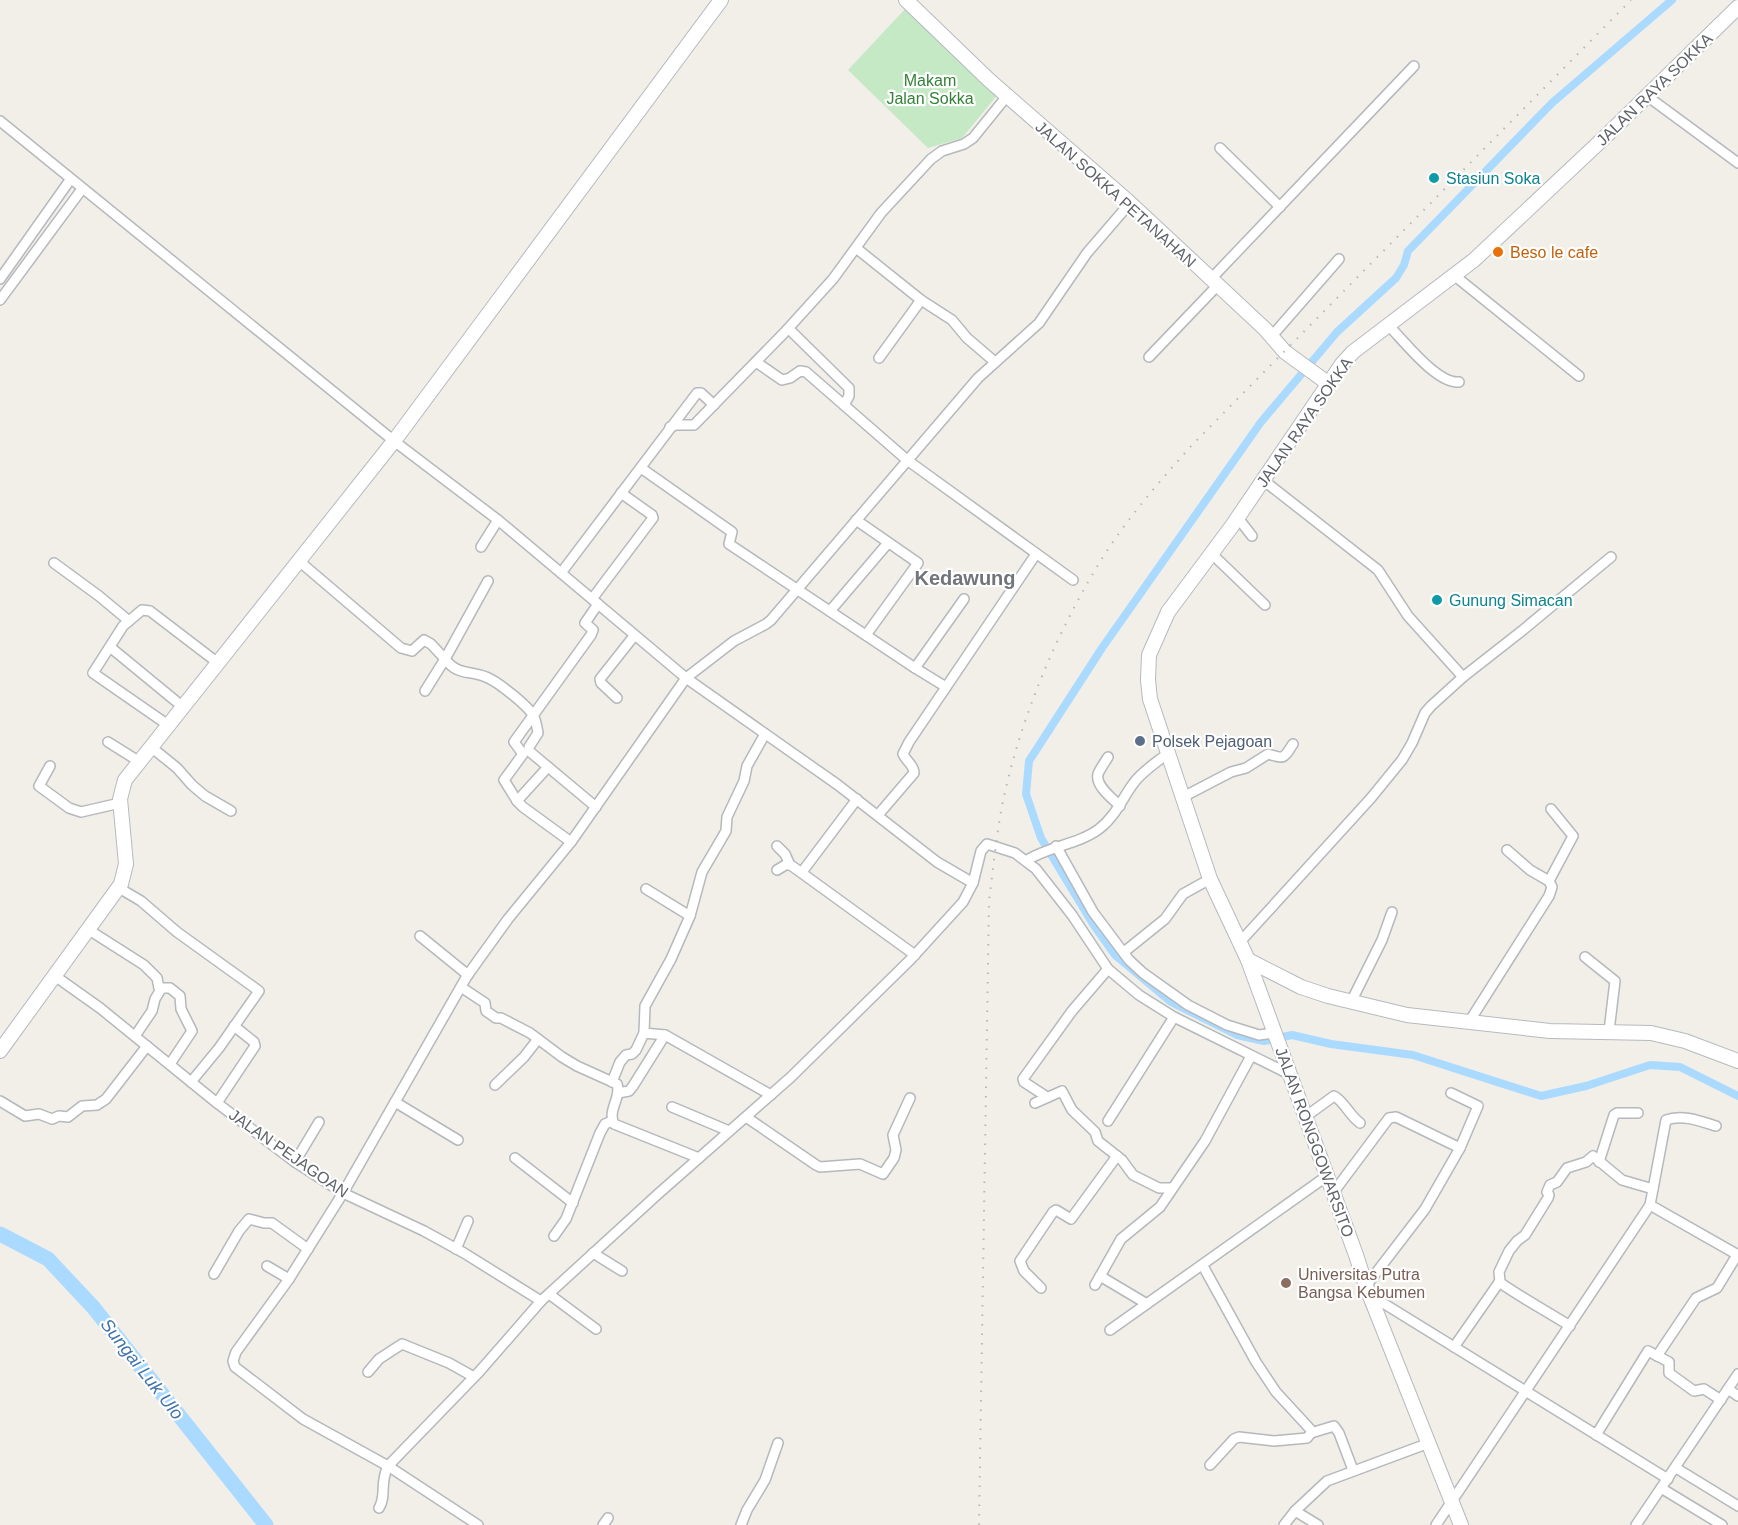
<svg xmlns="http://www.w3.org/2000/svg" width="1738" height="1525" font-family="Arial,sans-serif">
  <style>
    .green { fill: #c5e8c5 }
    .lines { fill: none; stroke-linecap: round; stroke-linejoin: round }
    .canal { stroke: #aadaff; stroke-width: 8 }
    .river { stroke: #aadaff; stroke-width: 15 }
    .street-casing { stroke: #b5b8bc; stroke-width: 12 }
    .secondary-casing { stroke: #b6babf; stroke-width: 16 }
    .street { stroke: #fff; stroke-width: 9 }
    .secondary { stroke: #fff; stroke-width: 14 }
    .rail { stroke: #b6b7b8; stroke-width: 2; stroke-dasharray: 1.5 8; stroke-linecap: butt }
    .culture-dot { fill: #0f9aa8; stroke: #fff; stroke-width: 2 }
    .food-dot { fill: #e8710a; stroke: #fff; stroke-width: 2 }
    .service-dot { fill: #5c6f8a; stroke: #fff; stroke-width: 2 }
    .education-dot { fill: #8d6e63; stroke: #fff; stroke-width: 2 }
    .labels { text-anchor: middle; stroke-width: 4.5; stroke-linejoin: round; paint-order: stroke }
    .park-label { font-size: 16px; fill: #348238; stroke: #fff }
    .street-label { font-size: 16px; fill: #5f6368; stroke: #fff }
    .culture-label { font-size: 16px; fill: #0d838f; stroke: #fff; text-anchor: start }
    .food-label { font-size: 16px; fill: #c56008; stroke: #fff; text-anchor: start }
    .service-label { font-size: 16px; fill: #4e5e75; stroke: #fff; text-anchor: start }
    .education-label { font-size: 16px; fill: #785e54; stroke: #fff; text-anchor: start }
    .water-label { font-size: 18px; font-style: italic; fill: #4174aa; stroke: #fff }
    .quarter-label { font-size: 20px; font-weight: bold; fill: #70757a; stroke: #fff }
  </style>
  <rect width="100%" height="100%" fill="#f1efe8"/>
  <polygon class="green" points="907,7 998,94 962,138 928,148 848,70"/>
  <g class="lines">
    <polyline class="canal" points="1672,0 1552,103 1408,251 1404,265 1396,278 1337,332 1261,422 1102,648 1029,761 1026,794 1041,838 1093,924 1115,955 1171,1002 1237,1035 1264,1041 1292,1035 1331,1044 1413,1055 1541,1096 1586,1086 1650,1065 1680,1067 1738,1096"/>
    <polyline class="river" points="0,1234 48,1259 93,1307 266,1525"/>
    <g class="street-casing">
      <g id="street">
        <polyline points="1647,96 1738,163"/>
        <polyline points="0,121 394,441 498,520 686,678 838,785 937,862 973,883"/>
        <polyline points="1220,148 1280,207"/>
        <polyline points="856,248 921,300 952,320 967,338 995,362"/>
        <polyline points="1455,276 1579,376"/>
        <polyline points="0,279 70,180"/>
        <polyline points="1210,280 1414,66"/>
        <polyline points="0,300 82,189"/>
        <path d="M 1389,326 C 1404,341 1437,384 1459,382"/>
        <polyline points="789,329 849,388 849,396 844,405"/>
        <polyline points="1271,337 1339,259"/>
        <polyline points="1149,357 1217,286"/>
        <polyline points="879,358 921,300"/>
        <polyline points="756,362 782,380 790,378 800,371 806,372 907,460 1073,580"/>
        <polyline points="670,427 676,425 694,425 784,333 833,279 881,213 931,159 942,151 964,144 973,138 1007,96"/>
        <polyline points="641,468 732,532 729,544 915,668"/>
        <polyline points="1263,480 1378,570 1408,616 1463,677"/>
        <polyline points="1238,518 1252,536"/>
        <polyline points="856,520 918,563 866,635"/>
        <polyline points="481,547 498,520"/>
        <polyline points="1212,554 1265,605"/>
        <polyline points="299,561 401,648 412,651 424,640 431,644 445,659 425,691"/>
        <polyline points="54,563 99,596 129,621"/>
        <polyline points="561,573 697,393 701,393 714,405"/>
        <path d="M 488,581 L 445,659 C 458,676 469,670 486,677 C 497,681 527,705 533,715 C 536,720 537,727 538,733 L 529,747 L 529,751 L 596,807"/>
        <polyline points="592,599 653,518 652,515 621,493"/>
        <polyline points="830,611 888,543"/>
        <polyline points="110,647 183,707"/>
        <polyline points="946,687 915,668 964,599"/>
        <polyline points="617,698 601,683 600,679 634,636"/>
        <polyline points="168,725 93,673 123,626 142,610 150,611 218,663"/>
        <polyline points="108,742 140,762"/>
        <polyline points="151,747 177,768 192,785 205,796 231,811"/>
        <path d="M 1108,757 C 1105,762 1100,769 1098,774 C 1095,786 1113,799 1120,806"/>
        <polyline points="50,766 39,786 69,808 81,812 120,803"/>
        <polyline points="548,767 517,801 523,807 571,842"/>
        <path d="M 1183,797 L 1231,772 L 1246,768 L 1268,754 C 1285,759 1283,759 1293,744"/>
        <polyline points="517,801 504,780 523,754 514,742 591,635 593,630 585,623 598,604"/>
        <path d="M 878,815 L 914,773 C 914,765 906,761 903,754 L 909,742 L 1036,554"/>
        <polyline points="777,846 785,854 790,865"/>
        <polyline points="1056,846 1093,912 1129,960 1143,973 1188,1005 1227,1025 1259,1035 1274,1033"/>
        <path d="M 1027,860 C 1050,846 1079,844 1099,829 C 1115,817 1122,799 1133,784 C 1141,772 1156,763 1168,753"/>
        <polyline points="777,870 787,864 792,866 915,955"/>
        <polyline points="802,872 857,799"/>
        <polyline points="1549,881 1573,836 1551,809"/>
        <polyline points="119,888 141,901 177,932 259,991 219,1048 191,1082"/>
        <polyline points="690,916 702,872 726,831 727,817 744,781 747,766 765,734"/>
        <polyline points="89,930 144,965 157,978 159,988 170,988 180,996 181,1009 192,1031 170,1064"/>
        <polyline points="420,936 468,975"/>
        <polyline points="1240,942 1371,798 1402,760 1412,743 1425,713 1431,706 1463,677 1523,630 1611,557"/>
        <polyline points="1124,952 1165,919 1183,894 1210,879"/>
        <polyline points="1585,957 1615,981 1609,1031"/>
        <polyline points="55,976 100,1008 217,1103 295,1162 343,1193 424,1231 464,1253 541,1301"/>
        <path d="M 461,987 L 485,1003 L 486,1011 L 496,1018 L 501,1018 L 530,1033 L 562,1057 L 577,1066 L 617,1084 C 622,1097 607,1110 614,1124 L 699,1158"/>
        <polyline points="1351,1002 1382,940 1392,912"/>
        <polyline points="1469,1022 1549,896 1552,887 1549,881 1530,870 1507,850"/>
        <polyline points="644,1033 645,1006 671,959 690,916 646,889"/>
        <polyline points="135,1036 152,1011 155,999 161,989"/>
        <polyline points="612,1082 620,1062 626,1055 632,1054 636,1050 644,1033 665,1035 771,1095"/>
        <polyline points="495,1085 524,1057 538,1039"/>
        <polyline points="618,1093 629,1091 633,1086 665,1035"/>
        <polyline points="1451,1093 1478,1106 1460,1148"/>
        <polyline points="1047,1097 1024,1082 1023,1079 1072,1011 1108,969"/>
        <polyline points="0,1101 25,1116 39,1114 52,1119 59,1116 68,1117 82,1106 97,1105 106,1099 147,1046"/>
        <polyline points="395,1102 458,1140"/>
        <polyline points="217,1103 255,1046 254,1042 234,1026"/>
        <polyline points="1035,1103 1062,1091 1072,1110 1095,1132 1098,1141 1122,1160 1133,1175 1159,1188 1172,1188"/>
        <polyline points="672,1107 729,1131"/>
        <polyline points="746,1117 816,1165 820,1167 860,1164 883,1174 894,1158 896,1150 893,1135 910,1098"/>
        <path d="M 1305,1117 L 1334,1096 C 1344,1101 1349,1115 1360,1123"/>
        <polyline points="1108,1121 1174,1017"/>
        <path d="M 1716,1126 C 1700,1121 1682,1114 1666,1120 L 1650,1205 L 1738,1255"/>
        <polyline points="515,1158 573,1203"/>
        <polyline points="295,1162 319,1122"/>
        <polyline points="1599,1162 1614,1115 1617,1113 1638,1113"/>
        <polyline points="1333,1193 1389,1118 1396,1117 1460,1148 1425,1209 1366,1286"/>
        <polyline points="554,1236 566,1219 600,1133 605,1124 612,1121"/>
        <polyline points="456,1249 468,1221"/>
        <polyline points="593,1253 622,1271"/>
        <polyline points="267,1266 289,1279"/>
        <polyline points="1203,1266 1256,1362 1276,1392 1311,1430 1311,1433 1307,1438 1274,1441 1239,1437 1234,1439 1210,1465"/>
        <polyline points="214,1274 239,1231 249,1219 264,1223 272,1223 308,1249"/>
        <polyline points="1100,1276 1147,1304"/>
        <path d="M 1499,1282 C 1522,1298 1546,1311 1570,1326"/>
        <polyline points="1095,1285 1121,1239 1160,1207 1205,1141 1251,1056"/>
        <polyline points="1041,1288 1024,1271 1020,1261 1053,1212 1056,1210 1071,1219 1117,1156"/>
        <polyline points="549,1294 596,1329"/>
        <polyline points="1370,1295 1668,1479"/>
        <polyline points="1110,1330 1327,1176"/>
        <polyline points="1454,1347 1500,1281 1499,1272 1509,1251 1517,1241 1525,1235 1548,1198 1549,1195 1547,1192 1550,1185 1557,1182 1567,1168 1586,1162 1593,1156 1622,1180 1653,1189"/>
        <polyline points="1657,1356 1696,1298 1717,1288 1737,1255"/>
        <polyline points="368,1372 379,1359 402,1344 449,1363 474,1377"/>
        <polyline points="1728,1389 1738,1396"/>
        <polyline points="1311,1433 1334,1426 1339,1433 1353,1470"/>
        <polyline points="1596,1435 1648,1351 1669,1362 1669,1373 1694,1391 1704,1389 1721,1400"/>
        <polyline points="1676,1468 1738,1506"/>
        <polyline points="1661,1488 1722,1525"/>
        <path d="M 379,1508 C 387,1495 379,1484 388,1466 L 479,1372 L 541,1301 L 658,1194 L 791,1077 L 911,959 L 963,902 L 973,883 L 981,851 L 987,844 L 1015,853 L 1036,869 L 1072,915 L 1108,969 L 1139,995 L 1174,1017 L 1289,1074"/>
        <polyline points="1295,1511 1318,1525"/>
        <polyline points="478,1525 388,1466 303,1419 235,1367 233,1361 236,1352 289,1279 343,1193 467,976 508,919 571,842 686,678 734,641 766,624 771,620 978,378 1039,323 1087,253 1130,203"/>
        <polyline points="603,1525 608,1518"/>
        <polyline points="741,1525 747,1510 765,1480 778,1443"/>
        <polyline points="1284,1525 1295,1511 1327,1481 1429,1443"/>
        <polyline points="1436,1525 1650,1205"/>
        <polyline points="1636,1525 1738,1374"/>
      </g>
    </g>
    <g class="secondary-casing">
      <g id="secondary">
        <polyline points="906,0 989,80 1130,203 1265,329 1285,352 1329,384"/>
        <polyline points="1248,960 1301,987 1328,996 1407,1015 1550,1031 1651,1033 1685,1041 1738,1061"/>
        <polyline points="0,1051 121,884 126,864 120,799 125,780 394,441 721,0"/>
        <polyline points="1461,1525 1366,1286 1356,1255 1248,960 1210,879 1150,699 1148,680 1149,655 1168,612 1232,526 1342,364 1353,352 1474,260 1606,136 1738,7"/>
      </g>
    </g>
    <use href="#street" class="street"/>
    <use href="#secondary" class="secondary"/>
    <path class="rail" d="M 979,1525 L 989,901 C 993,870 996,838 1002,806 C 1019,723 1052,643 1095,570 C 1122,524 1158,483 1193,444 L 1631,0"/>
  </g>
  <g class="culture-dot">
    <circle cx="1434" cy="178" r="6"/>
    <circle cx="1437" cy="600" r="6"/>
  </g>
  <circle class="food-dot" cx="1498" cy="252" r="6"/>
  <circle class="service-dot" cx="1140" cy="741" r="6"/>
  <circle class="education-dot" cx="1286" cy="1283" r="6"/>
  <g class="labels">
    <g class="park-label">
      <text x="930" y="86">Makam<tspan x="930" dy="18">Jalan Sokka</tspan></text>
    </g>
    <g class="street-label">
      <text transform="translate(1654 89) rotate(-44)" y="6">JALAN RAYA SOKKA</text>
      <text transform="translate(1116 194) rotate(42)" y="6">JALAN SOKKA PETANAHAN</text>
      <text transform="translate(1304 422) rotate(-55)" y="6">JALAN RAYA SOKKA</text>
      <text transform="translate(1315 1142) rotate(70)" y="6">JALAN RONGGOWARSITO</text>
      <text transform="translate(289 1153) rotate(35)" y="6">JALAN PEJAGOAN</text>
    </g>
    <g class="culture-label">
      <text x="1446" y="184">Stasiun Soka</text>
      <text x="1449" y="606">Gunung Simacan</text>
    </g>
    <g class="food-label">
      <text x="1510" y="258">Beso le cafe</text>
    </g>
    <g class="service-label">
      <text x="1152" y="747">Polsek Pejagoan</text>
    </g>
    <g class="education-label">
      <text x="1298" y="1280">Universitas Putra<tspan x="1298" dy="18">Bangsa Kebumen</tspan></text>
    </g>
    <g class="water-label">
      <text transform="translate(142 1369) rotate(52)" y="6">Sungai Luk Ulo</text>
    </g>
    <g class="quarter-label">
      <text x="965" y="585">Kedawung</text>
    </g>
  </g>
</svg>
